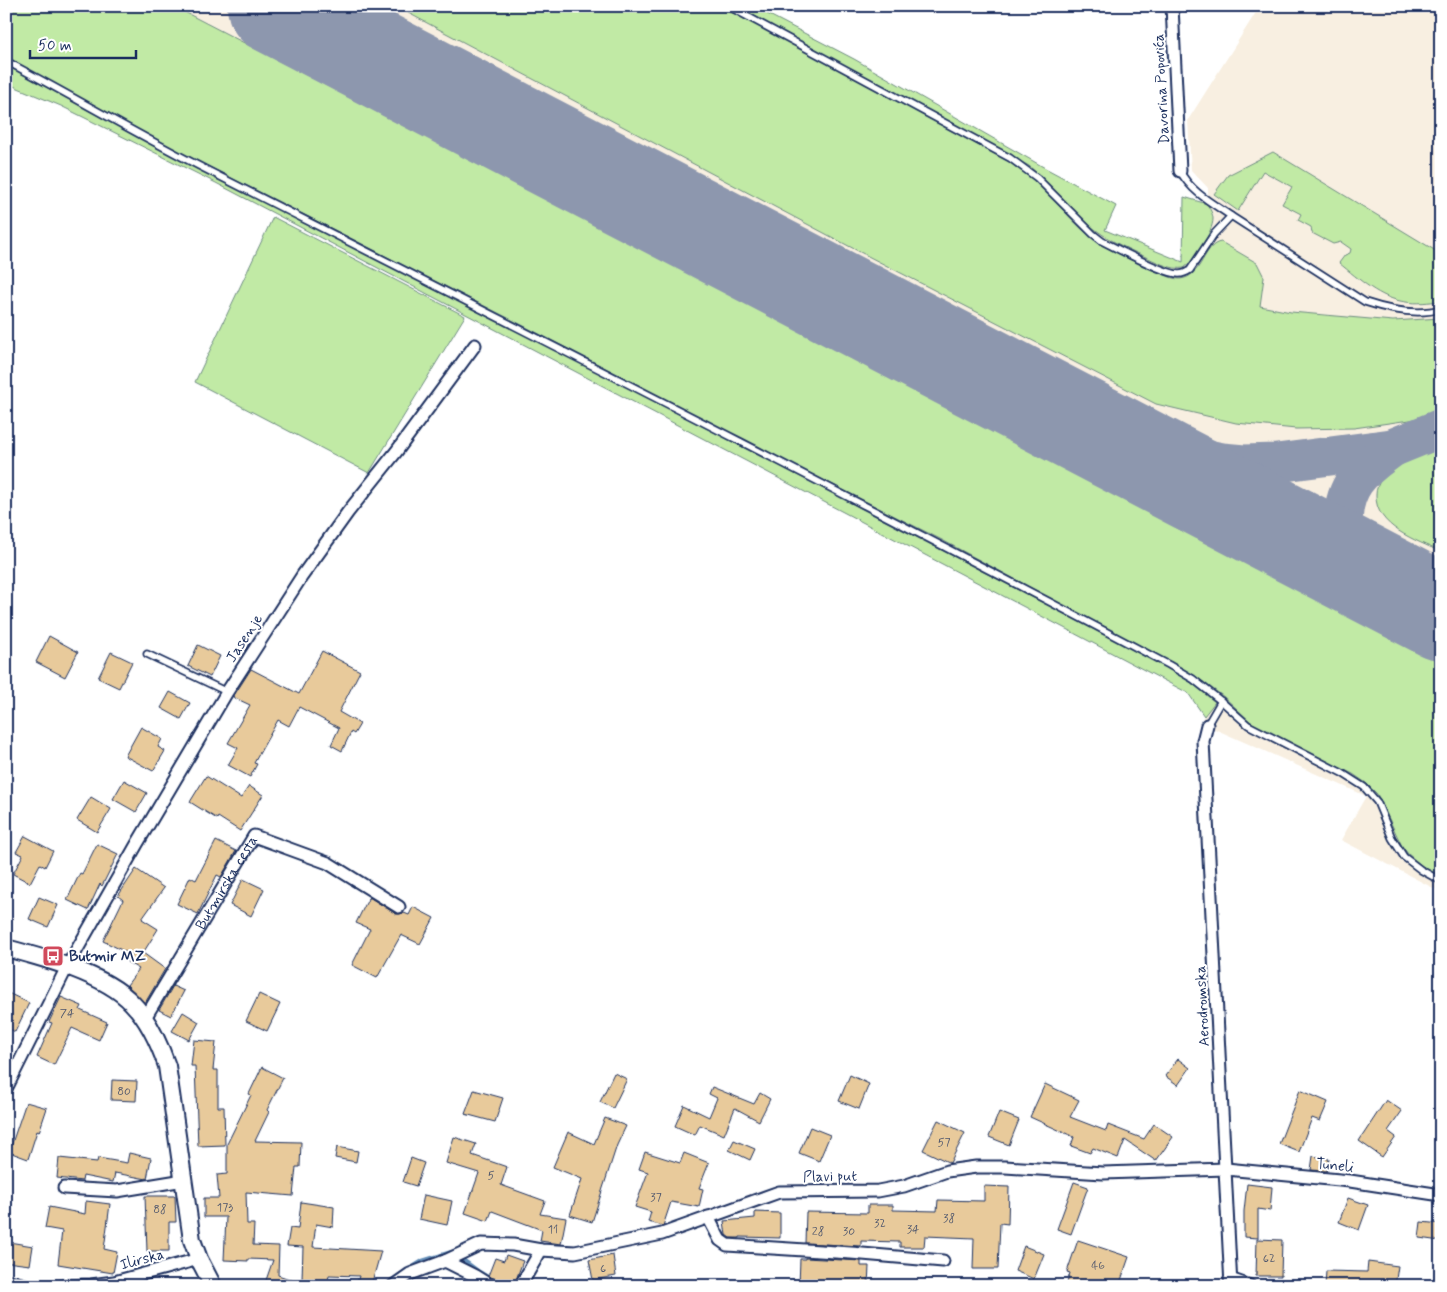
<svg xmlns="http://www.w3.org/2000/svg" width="1447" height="1292" font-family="Mynerve,sans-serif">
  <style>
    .built { fill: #f8efe1 }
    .green { fill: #c1eaa5; stroke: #6e8c82 }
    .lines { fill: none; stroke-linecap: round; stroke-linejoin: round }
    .stream { stroke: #638db7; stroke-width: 4.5 }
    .taxiway { stroke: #8d97ae; stroke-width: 39 }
    .runway { stroke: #8d97ae; stroke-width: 96 }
    .building { fill: #e8ca9b; stroke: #1b2f5e }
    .lane-casing { stroke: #1b2f5e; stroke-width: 9 }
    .street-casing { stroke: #1b2f5e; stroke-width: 15 }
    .secondary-casing { stroke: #1b2f5e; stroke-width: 20 }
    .lane { stroke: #fff; stroke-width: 5.5 }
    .street { stroke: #fff; stroke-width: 11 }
    .secondary { stroke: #fff; stroke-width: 16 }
    .labels { text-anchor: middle; stroke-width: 4; stroke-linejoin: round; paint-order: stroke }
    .number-label { font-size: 12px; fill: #4e566d }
    .street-label { font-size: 15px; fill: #1b2f5e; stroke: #fff }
    .poi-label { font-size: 15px; font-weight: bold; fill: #1b2f5e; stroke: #fff; text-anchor: start }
  </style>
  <rect width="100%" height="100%" fill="#fff"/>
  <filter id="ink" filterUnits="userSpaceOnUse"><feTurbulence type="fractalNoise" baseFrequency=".02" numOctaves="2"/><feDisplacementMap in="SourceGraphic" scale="10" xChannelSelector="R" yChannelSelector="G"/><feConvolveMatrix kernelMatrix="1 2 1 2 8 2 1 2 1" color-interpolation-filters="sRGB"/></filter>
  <g filter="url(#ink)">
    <polygon class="built" points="6,6 752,6 854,59 1047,169 1116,206 1105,230 1183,262 1184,197 1201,203 1208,194 1208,188 1191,170 1188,120 1260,6 1441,6 1441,892 1341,840 1366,796 1201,723 1204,715 1188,693 216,183 61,106 6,83"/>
    <g class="green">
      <polygon points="6,6 173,6 410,129 860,355 1185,527 1441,656 1441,877 1426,869 1408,854 1402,846 1377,794 1366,783 1353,774 1274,736 1252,723 1224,697 1195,676 942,540 758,447 518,323 176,150 6,57"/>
      <path d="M 395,6 L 721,6 L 1013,164 C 1044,184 1063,214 1091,237 C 1108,251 1129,258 1148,266 C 1158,271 1169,279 1180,279 C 1203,277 1203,244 1221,242 L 1257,263 L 1264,277 L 1260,306 L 1291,312 L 1393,321 L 1441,318 L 1441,409 L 1417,419 L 1354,428 L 1296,429 L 1236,423 L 1156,404 L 860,252 Z"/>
      <path d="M 736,6 L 752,6 L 854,59 L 1047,169 L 1116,206 L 1105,230 L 1183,262 L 1184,197 L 1207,204 C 1210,209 1213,214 1213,219 C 1213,232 1194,261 1184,268 C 1171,270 1160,263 1148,258 C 1130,250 1112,242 1096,230 C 1071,212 1053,186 1029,166 Z"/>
      <polygon points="6,65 139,138 480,311 1142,654 1185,678 1215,702 1204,716 1188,693 216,183 61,106 6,83"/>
      <path d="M 1273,152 L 1441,254 L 1441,301 C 1429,302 1417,304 1406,302 C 1380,299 1359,279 1339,263 L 1345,255 L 1350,253 L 1351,249 L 1341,242 L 1333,244 L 1312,233 L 1311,227 L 1298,220 L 1301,214 L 1282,204 L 1292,187 L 1263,171 L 1238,211 L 1214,194 L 1228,175 Z"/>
      <polygon points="273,217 465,316 369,473 195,382"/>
      <path d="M 1441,448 L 1441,552 C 1416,540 1375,527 1376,495 C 1376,483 1385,473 1394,467 C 1408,458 1426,454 1441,448 Z"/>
    </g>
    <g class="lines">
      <polyline class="stream" points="410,1269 423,1261 452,1252 479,1272 502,1286"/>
      <g class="taxiway">
        <polyline points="1112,441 1222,462 1244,464 1277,463 1392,448 1441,428"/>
        <path d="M 1373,577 C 1366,569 1357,562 1352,554 C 1339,533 1341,501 1355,481 C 1365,467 1379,458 1392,448"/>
      </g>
      <polyline class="runway" points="275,6 1441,612"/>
    </g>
    <g class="building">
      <polygon points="49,636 78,652 65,677 36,662"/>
      <polygon points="198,645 220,656 210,677 188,666"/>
      <polygon points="322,651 360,671 339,712 360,724 354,734 351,732 342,751 331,745 339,728 299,707 289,726 278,720 254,763 257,764 250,777 228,765 238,748 228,743 250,705 233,697 251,669 299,694"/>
      <polygon points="111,652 132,662 119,688 98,678"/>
      <polygon points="170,692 190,703 181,719 161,708"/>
      <polygon points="141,727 162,739 158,747 165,751 153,771 125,756"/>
      <polygon points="206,776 241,798 249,786 263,795 240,831 218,817 217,819 190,802"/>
      <polygon points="124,780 147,793 136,812 113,799"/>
      <polygon points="91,797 111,809 97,832 77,820"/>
      <polygon points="25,836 53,851 45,867 40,864 30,883 13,874 23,855 16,852"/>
      <polygon points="216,841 236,851 221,877 217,875 198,914 177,904 190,877 196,880"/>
      <polygon points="97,844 118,854 102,886 100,884 88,910 67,900 80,873 82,874"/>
      <polygon points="136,869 164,888 142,919 158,929 143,953 165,969 145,1003 127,985 139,969 127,962 132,955 103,941 123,900 118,896"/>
      <polygon points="243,879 264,889 251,916 230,905"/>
      <polygon points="39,897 58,905 48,927 29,919"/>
      <polygon points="369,897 396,914 399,914 404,913 409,915 413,907 434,918 420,944 401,935 377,978 352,965 370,929 356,923"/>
      <polygon points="173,986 184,991 171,1016 159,1010"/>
      <polygon points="6,992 29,1003 15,1032 6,1027"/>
      <polygon points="259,994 280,1004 267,1031 246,1021"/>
      <polygon points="61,997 82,1006 80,1010 107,1022 99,1040 72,1028 54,1065 37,1057 52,1023 49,1022"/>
      <polygon points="183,1012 199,1022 189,1040 172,1031"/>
      <polygon points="194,1040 216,1042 213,1070 218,1070 218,1107 224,1107 225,1145 198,1146 195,1066 191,1066"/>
      <polygon points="1178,1059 1190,1068 1178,1085 1165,1076"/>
      <polygon points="262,1067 283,1078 267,1110 269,1112 255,1141 301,1142 300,1167 296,1167 293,1196 246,1192 247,1224 254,1224 253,1245 279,1246 278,1275 304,1284 304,1286 264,1286 273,1260 248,1259 248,1261 224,1260 226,1217 204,1217 204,1198 219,1198 217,1175 227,1174 227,1144 251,1095 249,1094"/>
      <polygon points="614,1073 627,1079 613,1108 600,1102"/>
      <polygon points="850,1075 869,1084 859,1109 839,1101"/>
      <polygon points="112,1080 137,1081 136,1101 111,1100"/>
      <polygon points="1045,1084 1079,1100 1070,1117 1106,1131 1108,1125 1144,1139 1154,1124 1173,1137 1156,1161 1125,1140 1118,1158 1093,1148 1090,1153 1071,1146 1074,1137 1030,1117"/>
      <polygon points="712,1087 754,1104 760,1093 770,1099 759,1121 735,1108 724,1135 700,1125 695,1135 675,1126 684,1105 709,1117 717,1098 709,1094"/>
      <polygon points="474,1090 503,1098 495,1122 465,1114"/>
      <polygon points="1300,1090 1328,1102 1320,1121 1312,1118 1299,1152 1279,1144"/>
      <polygon points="1386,1100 1402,1111 1388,1131 1396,1137 1382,1157 1359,1141"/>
      <polygon points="26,1102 47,1108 39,1132 37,1131 28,1159 9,1152"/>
      <polygon points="999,1112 1019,1120 1009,1145 989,1137"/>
      <polygon points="605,1118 626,1126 617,1145 592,1222 570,1215 582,1179 553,1167 568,1132 594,1144"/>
      <polygon points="938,1120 965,1133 950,1163 923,1150"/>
      <polygon points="810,1127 830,1135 819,1161 799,1153"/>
      <polygon points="454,1137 476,1144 472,1155 507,1167 501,1185 545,1201 540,1214 566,1218 561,1244 540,1241 542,1230 492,1211 488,1221 465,1213 479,1173 446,1163"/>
      <polygon points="734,1140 755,1149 750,1160 729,1150"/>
      <polygon points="337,1147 358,1151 356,1162 335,1158"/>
      <polygon points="645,1152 680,1163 684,1153 709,1163 699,1188 703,1189 699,1207 671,1202 663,1226 648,1222 651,1212 635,1207 648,1172 639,1169"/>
      <polygon points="129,1153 151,1158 147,1179 115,1173 113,1182 83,1176 82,1181 57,1178 59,1158 97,1162 98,1158 127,1163"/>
      <polygon points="1313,1156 1329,1159 1327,1171 1311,1170"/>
      <polygon points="411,1158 424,1163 416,1186 403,1182"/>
      <polygon points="1074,1182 1088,1187 1071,1234 1057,1229"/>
      <polygon points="1247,1184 1272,1187 1270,1211 1258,1209 1258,1238 1244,1237 1244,1211"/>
      <polygon points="984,1186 1009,1187 1008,1224 1000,1223 998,1269 973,1269 974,1238 925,1236 924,1247 900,1247 900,1242 861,1241 861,1246 805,1243 806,1212 868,1213 868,1205 893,1205 893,1210 937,1211 938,1200 984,1201"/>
      <polygon points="424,1195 452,1201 447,1225 419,1219"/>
      <polygon points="145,1196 175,1196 176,1222 169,1222 169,1251 147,1251"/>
      <polygon points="1348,1198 1368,1205 1359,1230 1339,1222"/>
      <polygon points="86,1201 110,1204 104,1249 117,1252 113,1273 58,1264 62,1231 45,1228 49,1207 85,1214"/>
      <polygon points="301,1202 334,1207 333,1227 316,1224 313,1247 381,1251 371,1286 356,1286 359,1276 329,1275 328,1281 302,1280 303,1247 287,1246 290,1228 298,1229"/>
      <polygon points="755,1212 780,1213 780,1238 740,1237 740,1238 730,1238 726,1235 724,1221 755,1218"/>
      <polygon points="1421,1222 1441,1224 1440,1241 1419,1238"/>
      <polygon points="1257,1239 1282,1240 1281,1276 1256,1276"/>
      <polygon points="1078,1240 1129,1257 1119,1286 1066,1286 1070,1273 1067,1272"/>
      <polygon points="9,1242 33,1246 30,1265 6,1262"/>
      <polygon points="1024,1246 1044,1254 1034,1279 1015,1271"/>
      <polygon points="506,1255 523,1261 514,1285 488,1276 495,1258 504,1261"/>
      <polygon points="613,1255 616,1276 593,1280 589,1260"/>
      <polygon points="805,1258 861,1261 861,1266 869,1266 868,1286 799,1286 800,1259 805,1259"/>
      <polygon points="1368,1262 1398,1266 1395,1286 1325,1286 1326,1271 1367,1272"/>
    </g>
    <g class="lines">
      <g class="lane-casing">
        <g id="lane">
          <path d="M 728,6 L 1010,158 L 1037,178 L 1093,234 L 1102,241 C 1118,249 1164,274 1179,274 C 1184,274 1187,272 1190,270 L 1214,234 L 1231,216 C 1212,203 1191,192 1180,171"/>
          <path d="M 6,61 C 74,97 140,136 209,171 C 530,334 851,496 1169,665 L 1193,679 L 1221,701 L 1248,725 L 1342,773 L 1364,787 L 1377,802 L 1392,838 L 1404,857 L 1421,870 L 1441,881"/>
          <path d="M 1231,216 L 1365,302 C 1389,310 1416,316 1441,309"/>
          <polyline points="147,654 227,692"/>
          <polyline points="1207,725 1221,701"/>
        </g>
      </g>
      <g class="street-casing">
        <g id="street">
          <polyline points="1172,6 1180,171"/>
          <polyline points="1207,725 1203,741 1231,1286"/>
          <path id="s1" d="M 145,1018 L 254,836 L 328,863 L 399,907"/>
          <polyline points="6,1089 67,967 137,844 227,692 302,576 348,512 396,452 475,345"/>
          <polyline points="64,1188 117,1191 184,1180"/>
          <polyline points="708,1217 720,1240 727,1245 851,1253 943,1261"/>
          <polyline points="445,1261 481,1244 513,1245 541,1250 575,1252 662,1234 779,1192 878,1191 904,1186 947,1171 976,1167 1005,1167 1103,1173 1226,1169 1350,1181 1441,1195"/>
          <polyline points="1230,1279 1250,1286"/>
          <polyline points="6,1280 29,1286"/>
          <polyline points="522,1283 541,1250"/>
          <polyline points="63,1286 91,1285 114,1282 199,1259"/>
          <polyline points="393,1286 410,1274 445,1261 475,1276 491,1286"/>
        </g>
      </g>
      <g class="secondary-casing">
        <path id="secondary" d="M 6,948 C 44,958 105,974 132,1003 C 149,1020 159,1043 167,1066 L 192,1240 L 199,1259 L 213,1286"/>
      </g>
      <use href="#lane" class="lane"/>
      <use href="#street" class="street"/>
      <use href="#secondary" class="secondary"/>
    </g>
  </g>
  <defs>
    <g id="bus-square" transform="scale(1.125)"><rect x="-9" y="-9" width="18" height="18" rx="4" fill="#d1495b" stroke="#fff"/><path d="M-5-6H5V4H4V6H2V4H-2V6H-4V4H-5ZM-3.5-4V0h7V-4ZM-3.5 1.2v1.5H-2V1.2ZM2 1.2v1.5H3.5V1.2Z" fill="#fff"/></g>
  </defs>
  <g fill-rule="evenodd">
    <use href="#bus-square" x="53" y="956"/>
  </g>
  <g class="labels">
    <g class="number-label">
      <text x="67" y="1017">74</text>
      <text x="124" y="1095">80</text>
      <text x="944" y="1146">57</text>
      <text x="491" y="1179">5</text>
      <text x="656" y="1201">37</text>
      <text x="225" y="1211">173</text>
      <text x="160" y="1213">88</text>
      <text x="949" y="1222">38</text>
      <text x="880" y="1227">32</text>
      <text x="553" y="1233">11</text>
      <text x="913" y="1233">34</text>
      <text x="818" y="1235">28</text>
      <text x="849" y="1235">30</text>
      <text x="1269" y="1262">62</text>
      <text x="1098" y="1269">46</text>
      <text x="603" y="1272">6</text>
    </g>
    <g class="street-label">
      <text transform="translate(1161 89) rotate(-93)" y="5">Davorina Popovića</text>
      <text transform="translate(244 638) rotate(-57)" y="5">Jasenje</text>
      <text dy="5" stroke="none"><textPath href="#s1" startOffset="158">Butmirska cesta</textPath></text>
      <text transform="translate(1202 1006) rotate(-93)" y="5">Aerodromska</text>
      <text transform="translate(1335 1165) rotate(6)" y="5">Tuneli</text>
      <text transform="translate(830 1176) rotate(-1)" y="5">Plavi put</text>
      <text transform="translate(142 1259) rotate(-15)" y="5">Ilirska</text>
    </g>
    <g class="poi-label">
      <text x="69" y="961">Butmir MZ</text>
    </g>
  </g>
  <rect width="1447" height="1292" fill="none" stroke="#fff" stroke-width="25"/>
  <rect x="12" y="12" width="1422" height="1267" fill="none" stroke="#1b2f5e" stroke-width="2" filter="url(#ink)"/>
  <path d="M30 50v8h106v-8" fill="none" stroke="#1b2f5e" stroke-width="2.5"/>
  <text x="38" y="50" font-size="15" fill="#1b2f5e" stroke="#ffffff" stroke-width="4" paint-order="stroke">50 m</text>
</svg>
